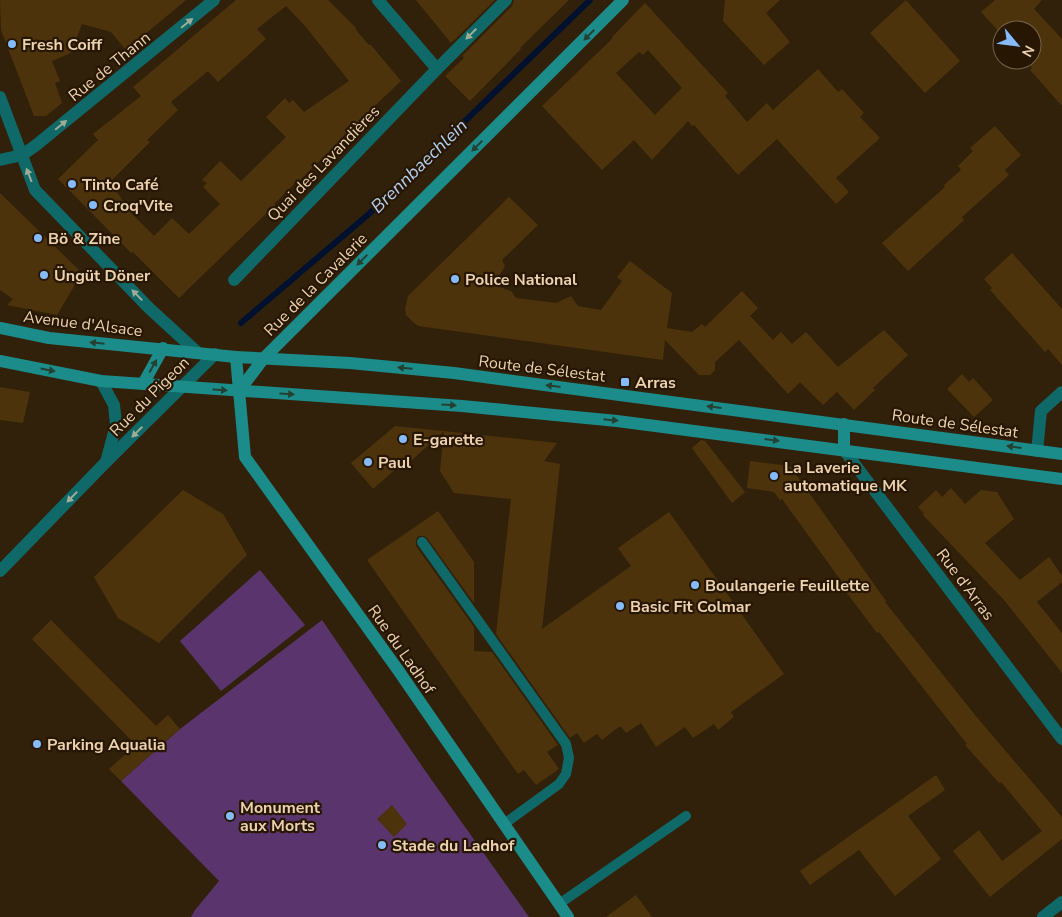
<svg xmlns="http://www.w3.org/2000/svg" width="1062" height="917" font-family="'Nunito Sans',sans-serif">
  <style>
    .green { fill: #5a346d }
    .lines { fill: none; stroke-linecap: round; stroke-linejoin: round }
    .stream { stroke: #00112f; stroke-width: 6 }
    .building { fill: #4d330b; fill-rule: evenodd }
    .lane { stroke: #0f6968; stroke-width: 10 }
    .street { stroke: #0f6968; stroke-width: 12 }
    .secondary { stroke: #1c8c8b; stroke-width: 12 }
    .oneway { fill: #9fad97 }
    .oneway2 { fill: #234032 }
    .poi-dot { fill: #86bbfb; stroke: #271702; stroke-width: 2 }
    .labels { text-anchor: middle; stroke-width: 4.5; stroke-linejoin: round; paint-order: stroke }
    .poi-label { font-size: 16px; font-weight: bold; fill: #edd2b0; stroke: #271702; text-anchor: start }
    .street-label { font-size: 16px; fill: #edd2b0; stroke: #271702 }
    .water-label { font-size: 18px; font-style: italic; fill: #b3cff1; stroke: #271702 }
  </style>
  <rect width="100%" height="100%" fill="#31210a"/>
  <g class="green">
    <polygon points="260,570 305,625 221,691 180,641"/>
    <polygon points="322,620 426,772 529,917 191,917 195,910 219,881 121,781 180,729"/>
  </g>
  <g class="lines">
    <polyline class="stream" points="241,323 370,213 590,0"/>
  </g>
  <g class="building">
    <polygon points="0,0 186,0 126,50 111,32 82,24 71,53 52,61 60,81 55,83 62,103 46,116 34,116 1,30"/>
    <path d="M 236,0 L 328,0 L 356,28 L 356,30 L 369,45 L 371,45 L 401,81 L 341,138 L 342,139 L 300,180 L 299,179 L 274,204 L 275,205 L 179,298 L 133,252 L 131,253 L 58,179 L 98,140 L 93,134 L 141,96 L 133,87 ZM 286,6 L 305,26 L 349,81 L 304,112 L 293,100 L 289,103 L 285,98 L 266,117 L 286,137 L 241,181 L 220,161 L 202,180 L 207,183 L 203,187 L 220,204 L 189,234 L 172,218 L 154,236 L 132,214 L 110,182 L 150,142 L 147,140 L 178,110 L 171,102 L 208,71 L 218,82 L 266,39 L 257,29 Z"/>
    <polygon points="416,0 495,0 451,43"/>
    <polygon points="514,0 569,0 520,48 521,49 470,101 445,76 464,58 462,56 512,6"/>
    <polygon points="725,0 780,0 766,13 790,42 764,65 723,21"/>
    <polygon points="906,0 960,61 925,93 870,33"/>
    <polygon points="995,0 1042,0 1034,9 1062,39 1062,106 1030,70 1032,68 1025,60 1032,60 1032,30 1002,30 1002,35 981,12"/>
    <path d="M 645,3 L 728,93 L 725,96 L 747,122 L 767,103 L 773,110 L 818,69 L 838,92 L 842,89 L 864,113 L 860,117 L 880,138 L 836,178 L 849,192 L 836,204 L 777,139 L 738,175 L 694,125 L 692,126 L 688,121 L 652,160 L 634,140 L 602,170 L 542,106 L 613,38 L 612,37 ZM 648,50 L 682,88 L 655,115 L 616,73 L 639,52 L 643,55 Z"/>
    <polygon points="995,126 1021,155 1005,170 1009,175 962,217 964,220 908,271 882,243 945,187 944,185 961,170 958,166 973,151 970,148"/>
    <polygon points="0,193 82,273 57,315 7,305 13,299 0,290"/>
    <polygon points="509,197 538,225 502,260 505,266 494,285 511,291 516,298 556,303 571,296 578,306 601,310 622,281 617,277 630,261 672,293 667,328 692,332 702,324 705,327 742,291 758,308 750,316 773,340 781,332 792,344 806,332 838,367 884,330 908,355 873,388 875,390 854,410 837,392 823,405 800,382 788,394 739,340 715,362 715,370 710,375 699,375 665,340 663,360 418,326 413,322 406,315 405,309 408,296"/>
    <polygon points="1012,253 1062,309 1062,365 1048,349 1045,352 990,290 992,288 984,279"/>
    <polygon points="962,374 969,382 973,378 993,400 974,417 947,389"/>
    <polygon points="0,387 30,392 23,423 0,420"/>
    <polygon points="395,426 557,443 544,461 560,464 542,629 631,566 618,548 669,512 784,674 731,712 734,717 718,730 714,724 693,738 685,727 656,747 641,723 626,733 620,726 602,740 597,734 584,743 577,733 570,738 496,634 511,499 454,493 440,471 444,431 412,460 409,457 373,489 351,463"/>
    <polygon points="701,440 705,441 745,492 732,503 692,448"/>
    <polygon points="750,461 790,466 886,601 885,602 975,715 1062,817 1062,839 990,897 953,851 979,830 1002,861 1042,831 1001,782 999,783 965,745 967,744 879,632 877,633 840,584 842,582 782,499 780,500 774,492 747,488"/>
    <polygon points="951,488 965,504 981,490 997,492 1014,519 985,543 1020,580 1049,557 1062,576 1062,582 1037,602 1062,633 1062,673 1004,600 923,515 924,513 918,507 936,490 942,497"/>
    <polygon points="183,490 223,514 247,555 159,643 118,618 94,577"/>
    <polygon points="438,511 474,562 474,603 427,538 424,536 418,536 416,540 416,546 474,627 474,651 492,652 558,745 547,752 559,769 536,785 524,770 518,774 367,560"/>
    <polygon points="51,620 156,726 168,715 180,729 121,781 109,769 136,745 32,639"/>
    <polygon points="936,775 945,790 908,816 941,859 895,896 859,850 810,885 800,871"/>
    <polygon points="392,805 407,824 394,837 377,819"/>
    <polygon points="636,895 652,917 606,917"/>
  </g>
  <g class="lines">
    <g class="lane">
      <polyline points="422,542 566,744 569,758 566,774 559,784 504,824"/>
      <polyline points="559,904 686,816"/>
    </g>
    <g class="street">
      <polyline points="378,0 437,69"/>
      <polyline points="0,97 35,190 149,308 197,352"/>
      <polyline points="0,160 22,155 35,146 214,0"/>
      <polyline points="234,280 437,69 506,0"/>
      <polyline points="101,381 114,405 116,425 106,462"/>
      <polyline points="844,450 1062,739"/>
      <polyline points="1037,451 1041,411 1062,392"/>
      <polyline points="0,571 106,462 215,354"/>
      <polyline points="1043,917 1062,902"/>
    </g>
    <g class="secondary">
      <polyline points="0,328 49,338 236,357 350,363 454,373 1062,454"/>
      <polyline points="236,357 245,457 398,670 568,917"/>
      <polyline points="0,361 101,381 462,406 617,421 1062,479"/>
      <polyline points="143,384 163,348"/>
      <polyline points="239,391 264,358 623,0"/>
      <polyline points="844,424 844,450"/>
    </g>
  </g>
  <defs><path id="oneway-solid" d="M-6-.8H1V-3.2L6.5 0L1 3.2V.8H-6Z" transform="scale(1.25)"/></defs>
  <g class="oneway">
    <use href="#oneway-solid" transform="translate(187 23) rotate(-39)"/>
    <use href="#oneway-solid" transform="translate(471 34) rotate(135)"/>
    <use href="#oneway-solid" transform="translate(61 125) rotate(-39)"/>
    <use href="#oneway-solid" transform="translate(29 175) rotate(-111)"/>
    <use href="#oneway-solid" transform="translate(137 295) rotate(-134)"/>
    <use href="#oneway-solid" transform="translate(137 432) rotate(135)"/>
    <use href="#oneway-solid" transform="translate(72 497) rotate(134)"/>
  </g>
  <g class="oneway2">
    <use href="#oneway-solid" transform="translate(589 35) rotate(135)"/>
    <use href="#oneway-solid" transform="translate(477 146) rotate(135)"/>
    <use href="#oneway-solid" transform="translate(362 260) rotate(135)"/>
    <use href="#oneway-solid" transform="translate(97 343) rotate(-174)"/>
    <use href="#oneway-solid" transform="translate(153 366) rotate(-61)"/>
    <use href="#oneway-solid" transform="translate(405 368) rotate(-175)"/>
    <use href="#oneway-solid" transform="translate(48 370) rotate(11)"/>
    <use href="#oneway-solid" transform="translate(553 386) rotate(-173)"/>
    <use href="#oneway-solid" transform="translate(220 390) rotate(4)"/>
    <use href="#oneway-solid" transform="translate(287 394) rotate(3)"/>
    <use href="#oneway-solid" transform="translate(449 405) rotate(4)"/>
    <use href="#oneway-solid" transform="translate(714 407) rotate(-173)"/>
    <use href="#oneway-solid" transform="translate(611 420) rotate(6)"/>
    <use href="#oneway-solid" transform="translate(772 440) rotate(7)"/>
    <use href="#oneway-solid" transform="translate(1014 447) rotate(-172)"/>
  </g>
  <g class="poi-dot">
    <circle cx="12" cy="44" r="5"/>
    <circle cx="72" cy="184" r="5"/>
    <circle cx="93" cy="205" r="5"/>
    <circle cx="38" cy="238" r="5"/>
    <circle cx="44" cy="275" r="5"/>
    <circle cx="455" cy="279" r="5"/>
    <rect x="620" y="377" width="10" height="10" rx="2.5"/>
    <circle cx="403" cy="439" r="5"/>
    <circle cx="368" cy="462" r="5"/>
    <circle cx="774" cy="476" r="5"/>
    <circle cx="695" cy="585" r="5"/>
    <circle cx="620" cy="606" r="5"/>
    <circle cx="37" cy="744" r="5"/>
    <circle cx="230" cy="816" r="5"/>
    <circle cx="382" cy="845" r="5"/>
  </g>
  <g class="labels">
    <g class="poi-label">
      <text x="22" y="50">Fresh Coiff</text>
      <text x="82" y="190">Tinto Café</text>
      <text x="103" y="211">Croq'Vite</text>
      <text x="48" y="244">Bö &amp; Zine</text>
      <text x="54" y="281">Üngüt Döner</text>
      <text x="465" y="285">Police National</text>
      <text x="635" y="388">Arras</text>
      <text x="413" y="445">E-garette</text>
      <text x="378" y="468">Paul</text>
      <text x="784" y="473">La Laverie<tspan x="784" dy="18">automatique MK</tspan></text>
      <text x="705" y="591">Boulangerie Feuillette</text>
      <text x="630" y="612">Basic Fit Colmar</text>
      <text x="47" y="750">Parking Aqualia</text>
      <text x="240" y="813">Monument<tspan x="240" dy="18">aux Morts</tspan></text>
      <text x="392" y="851">Stade du Ladhof</text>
    </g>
    <g class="street-label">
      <text transform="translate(109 66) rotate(-39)" y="6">Rue de Thann</text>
      <text transform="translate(323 163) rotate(-46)" y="6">Quai des Lavandières</text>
      <text transform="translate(315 284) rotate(-45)" y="6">Rue de la Cavalerie</text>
      <text transform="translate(83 323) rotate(7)" y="6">Avenue d'Alsace</text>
      <text transform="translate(542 368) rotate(7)" y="6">Route de Sélestat</text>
      <text transform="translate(149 396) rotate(-45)" y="6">Rue du Pigeon</text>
      <text transform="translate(955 423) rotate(8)" y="6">Route de Sélestat</text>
      <text transform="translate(966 584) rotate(53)" y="6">Rue d'Arras</text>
      <text transform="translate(402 649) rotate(55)" y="6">Rue du Ladhof</text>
    </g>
    <g class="water-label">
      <text transform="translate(419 166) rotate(-44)" y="6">Brennbaechlein</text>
    </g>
  </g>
  <g transform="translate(1017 45) rotate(119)"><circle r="24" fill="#271702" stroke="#766248"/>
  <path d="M0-4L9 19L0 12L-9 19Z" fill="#86bbfb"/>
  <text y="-8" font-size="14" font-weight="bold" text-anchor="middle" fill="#edd2b0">N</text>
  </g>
</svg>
